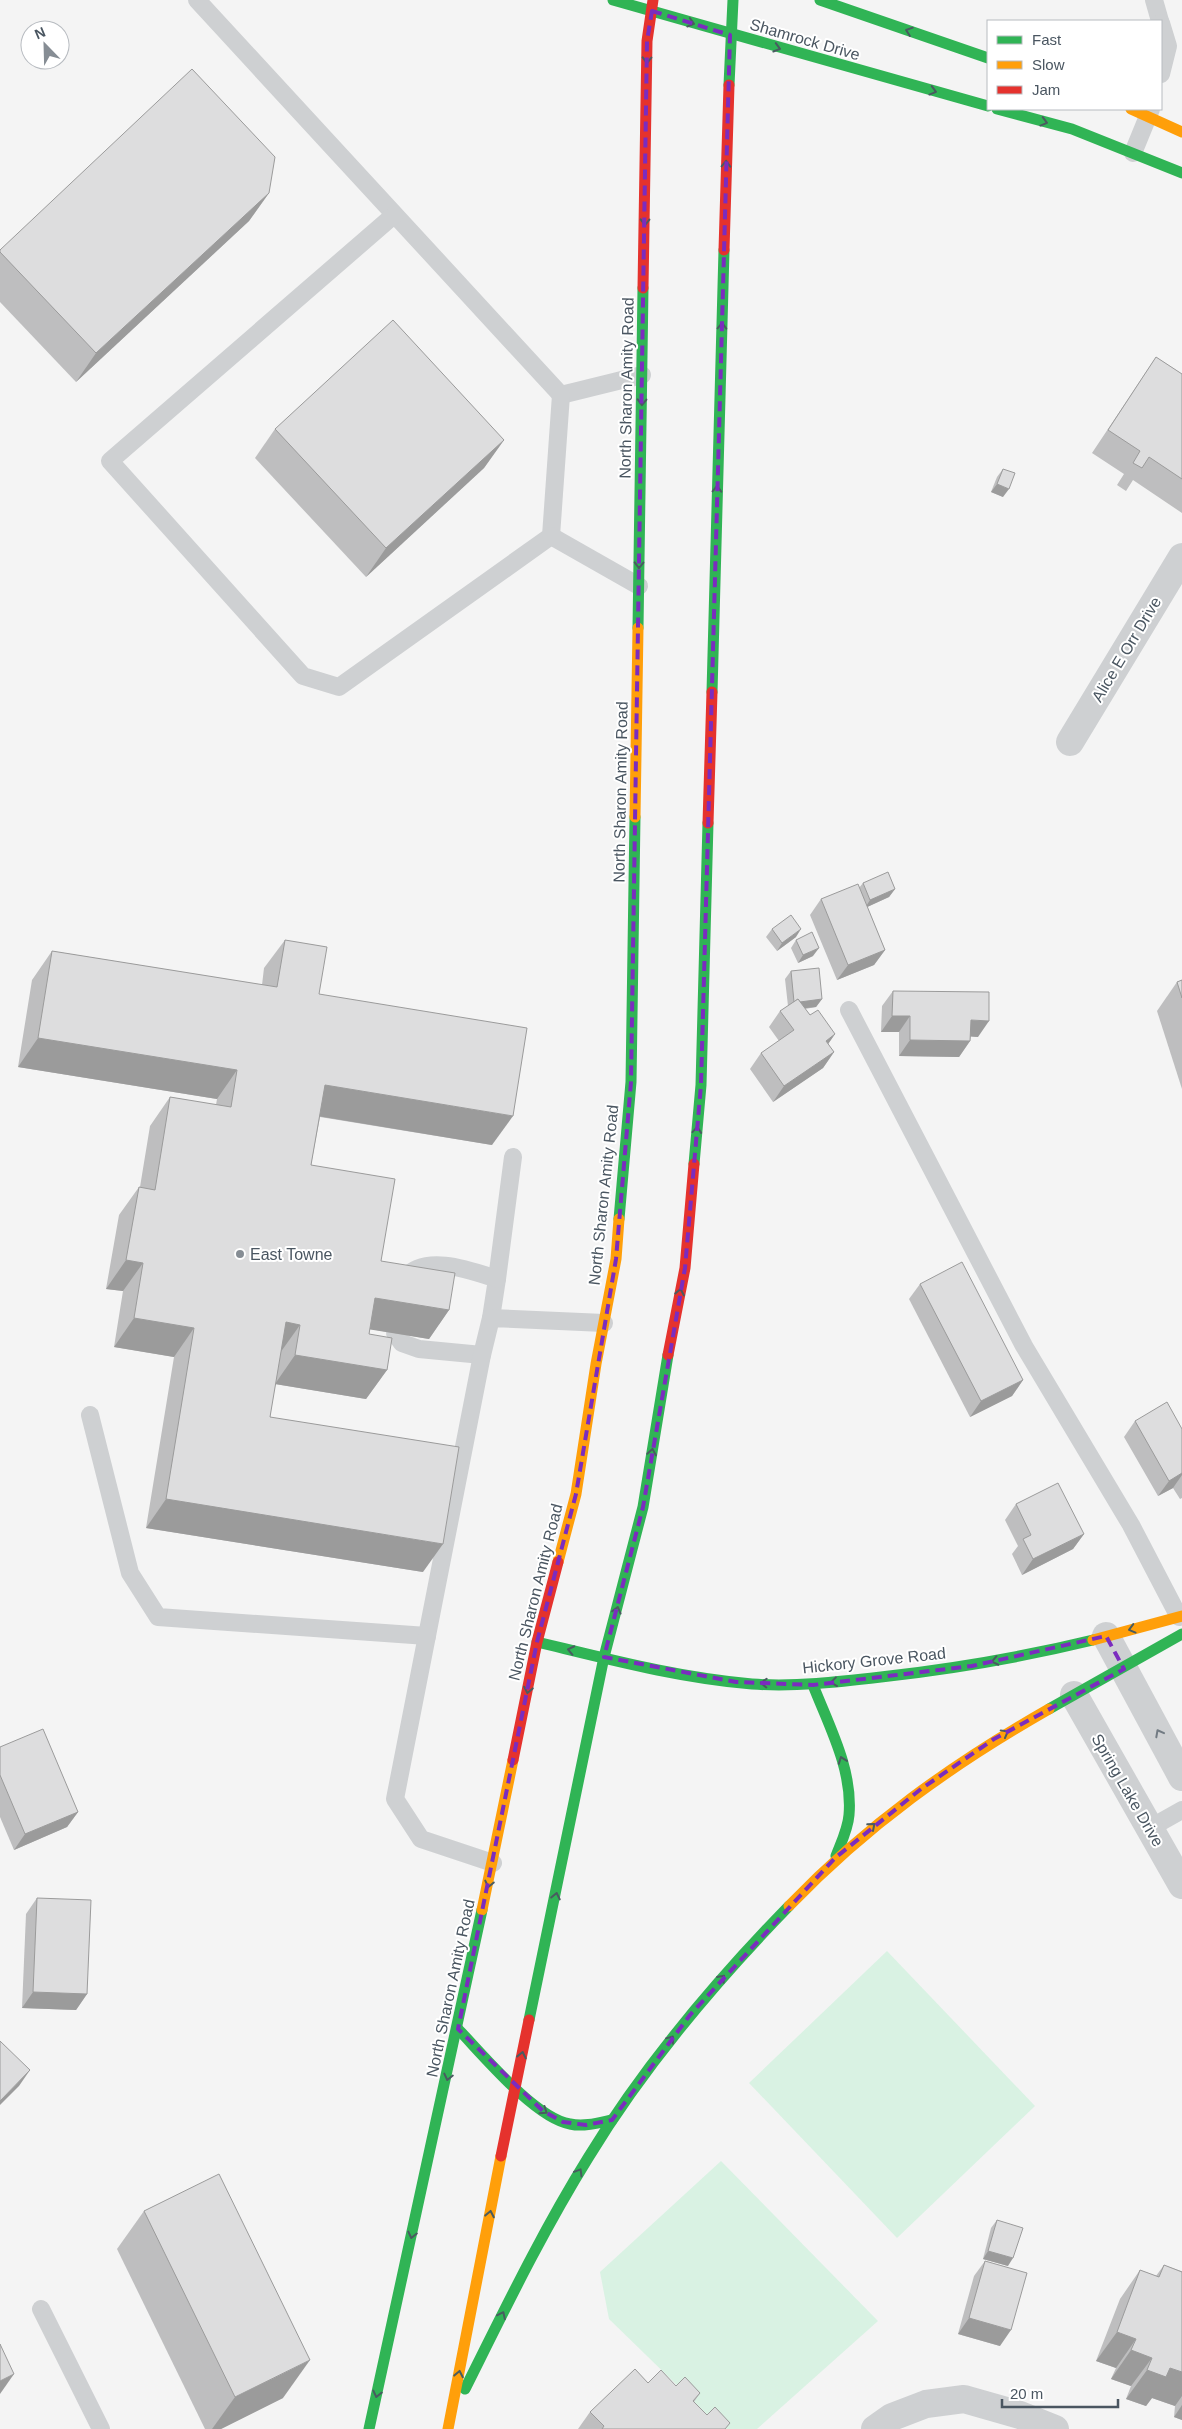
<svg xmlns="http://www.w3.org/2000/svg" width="1182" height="2429" font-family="Arial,sans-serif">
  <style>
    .green { fill: #d9f2e3 }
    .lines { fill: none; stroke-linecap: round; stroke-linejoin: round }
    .lane { stroke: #ced0d2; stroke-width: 18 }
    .street { stroke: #ced0d2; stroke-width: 28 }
    .fast { stroke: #30b455; stroke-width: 11 }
    .slow { stroke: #ff9f0a; stroke-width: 11 }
    .jam { stroke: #e5322d; stroke-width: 11 }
    .wall { fill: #bebebf }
    .shaded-wall { fill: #9b9b9b }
    .building { fill: #ddddde; stroke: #9b9b9b }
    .oneway { stroke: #495b60 }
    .oneway2 { stroke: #727b83 }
    .marked { fill: none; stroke: #7b2cbf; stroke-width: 4; stroke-dasharray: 10 6; stroke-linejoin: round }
    .poi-dot { fill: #868d94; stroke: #fff; stroke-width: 2 }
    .labels { text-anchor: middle; stroke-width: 4; stroke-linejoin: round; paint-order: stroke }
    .street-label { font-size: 16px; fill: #4a5661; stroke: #fff }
    .poi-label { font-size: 16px; fill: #4a5661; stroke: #fff; text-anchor: start }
  </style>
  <rect width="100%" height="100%" fill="#f4f4f4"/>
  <g class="green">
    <polygon points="887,1951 1035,2106 897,2238 749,2083"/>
    <polygon points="721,2161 878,2321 757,2429 722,2429 609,2319 600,2272"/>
  </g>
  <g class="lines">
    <g class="lane">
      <polyline points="197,0 561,395 642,375"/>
      <polyline points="1154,0 1160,21"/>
      <polyline points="1161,23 1168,46 1161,74"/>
      <polyline points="1133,153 1151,109"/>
      <polyline points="394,215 110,461 303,676 339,687 551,536 561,395"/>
      <polyline points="551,536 639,586"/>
      <polyline points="849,1010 1024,1346 1131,1525 1179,1617"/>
      <path d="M 405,1278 C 425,1253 472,1271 497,1279 L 491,1318"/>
      <polyline points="497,1279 513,1157"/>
      <polyline points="395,1333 402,1343 419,1349 482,1355"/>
      <polyline points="90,1415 130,1573 158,1617 427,1636"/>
      <polyline points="1150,1828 1182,1810"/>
      <polyline points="493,1863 421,1839 395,1799 482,1355 491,1318 604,1323"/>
      <polyline points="41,2309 101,2429"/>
    </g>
    <g class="street">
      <polyline points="1070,742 1182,557"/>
      <polyline points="1106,1636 1182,1777"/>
      <polyline points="1074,1695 1182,1885"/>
      <polyline points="875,2429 892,2417 926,2404 964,2399 1020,2415 1055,2429"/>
    </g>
    <g class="fast">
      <polyline points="613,0 988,106"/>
      <polyline points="820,0 988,58"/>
      <polyline points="729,85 733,0"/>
      <polyline points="997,109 1072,129 1182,173"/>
      <polyline points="638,628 643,288"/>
      <polyline points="712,692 724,250"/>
      <polyline points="694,1164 701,1085 708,823"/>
      <polyline points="619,1219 631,1082 635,817"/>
      <path d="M 537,1642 C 608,1659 679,1678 752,1684 C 795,1687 838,1682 881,1677 C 952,1669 1023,1657 1093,1640"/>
      <path d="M 813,1685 C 829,1726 853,1770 849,1815 C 848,1829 841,1843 836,1856"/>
      <polyline points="1049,1709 1182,1634"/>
      <polyline points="529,2020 604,1657 643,1507 668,1355"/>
      <path d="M 458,2029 C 483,2055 535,2118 570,2124 C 584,2127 598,2123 612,2120"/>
      <path d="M 465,2389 C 504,2311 542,2232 588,2158 C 644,2066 714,1983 789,1906"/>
      <polyline points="369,2429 482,1910"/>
    </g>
    <g class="slow">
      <polyline points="1131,109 1182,132"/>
      <polyline points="635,817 638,628"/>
      <polyline points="558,1562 576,1494 596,1364 616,1259 619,1219"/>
      <polyline points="1093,1640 1182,1616"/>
      <path d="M 789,1906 C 867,1825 951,1765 1049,1709"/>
      <polyline points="482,1910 513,1760"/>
      <polyline points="448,2429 501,2156"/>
    </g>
    <g class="jam">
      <polyline points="724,250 729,85"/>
      <polyline points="643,288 647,41 653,0"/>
      <polyline points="708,823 712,692"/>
      <polyline points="668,1355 685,1268 694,1164"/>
      <polyline points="513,1760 537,1642 558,1562"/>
      <polyline points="501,2156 529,2020"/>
    </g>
  </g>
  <g class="wall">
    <polygon points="269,193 249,221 76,382 0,302 0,250"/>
    <polygon points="1156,357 1182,374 1182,513 1133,480 1126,491 1117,485 1124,474 1092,453"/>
    <polygon points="275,429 504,440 484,468 366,577 255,458"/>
    <polygon points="1003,469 1003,497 991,492 997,477"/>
    <polygon points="863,883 895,889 889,897 867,907 885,950 874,965 837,980 810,915 821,899 859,888"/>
    <polygon points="772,929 796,937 777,951 766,937"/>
    <polygon points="285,940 319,994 492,1145 320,1117 311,1165 381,1261 449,1310 429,1339 370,1329 369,1334 387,1370 366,1399 275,1384 270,1417 423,1572 146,1528 174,1357 114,1347 123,1291 106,1289 119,1215 139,1187 140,1187 150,1126 170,1097 216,1105 217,1099 18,1067 32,980 52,951 262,985 264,968"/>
    <polygon points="796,940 813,956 798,963 791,948"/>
    <polygon points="791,971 822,999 816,1007 805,1009 810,1015 835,1034 828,1044 834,1052 823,1068 773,1102 750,1069 761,1053 779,1041 769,1027 780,1011 788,1006 785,979"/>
    <polygon points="1182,980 1182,1089 1157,1011 1177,982"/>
    <polygon points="893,991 978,1037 971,1036 970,1041 959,1057 899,1056 899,1032 881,1032 882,1006"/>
    <polygon points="920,1284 1023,1380 1012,1396 970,1417 909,1299"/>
    <polygon points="1135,1421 1182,1429 1182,1498 1180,1499 1173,1488 1158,1496 1124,1437"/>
    <polygon points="1016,1504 1084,1534 1073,1549 1022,1575 1012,1554 1018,1546 1005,1520"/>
    <polygon points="0,1747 78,1812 67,1827 14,1850 0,1817"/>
    <polygon points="37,1898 87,1994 76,2010 22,2008 26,1914"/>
    <polygon points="144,2211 283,2398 221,2429 205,2429 117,2249"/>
    <polygon points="997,2220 1008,2266 983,2259 991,2228"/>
    <polygon points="985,2261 1000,2346 958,2334 974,2276"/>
    <polygon points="1164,2265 1181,2271 1182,2271 1182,2420 1174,2417 1175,2406 1152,2398 1146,2406 1126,2399 1131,2386 1111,2379 1116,2368 1096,2361 1120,2299 1140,2270 1156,2276"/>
    <polygon points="648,2383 676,2386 700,2393 694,2402 707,2415 726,2429 578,2429 590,2412"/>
  </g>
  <g class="shaded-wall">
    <polygon points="269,193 249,221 76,382 96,353"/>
    <polygon points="504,440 484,468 366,577 386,548"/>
    <polygon points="997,484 1009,489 1003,497 991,492"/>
    <polygon points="895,889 889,897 865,908 870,900"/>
    <polygon points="801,929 796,937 777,951 782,943"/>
    <polygon points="819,948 813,956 798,963 803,955"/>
    <polygon points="885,950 874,965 837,980 848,965"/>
    <polygon points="822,999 816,1007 788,1010 794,1002"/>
    <polygon points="892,1016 910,1016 899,1032 881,1032"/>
    <polygon points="971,1020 989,1021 978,1037 960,1036"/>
    <polygon points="835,1034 824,1050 826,1041"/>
    <polygon points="38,1038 237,1070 217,1099 18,1067"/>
    <polygon points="910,1040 970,1041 959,1057 899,1056"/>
    <polygon points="834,1052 823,1068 773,1102 784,1086"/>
    <polygon points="325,1085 513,1116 492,1145 305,1114"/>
    <polygon points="126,1260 143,1263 123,1291 106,1289"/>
    <polygon points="375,1298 449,1310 429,1339 355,1327"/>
    <polygon points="134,1318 194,1328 174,1357 114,1347"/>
    <polygon points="286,1322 300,1325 280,1353"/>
    <polygon points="295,1355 387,1370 366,1399 275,1384"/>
    <polygon points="1023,1380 1012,1396 970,1417 981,1401"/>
    <polygon points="1182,1473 1182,1475 1173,1488 1158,1496 1169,1481"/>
    <polygon points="166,1499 443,1544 423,1572 146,1528"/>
    <polygon points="1084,1534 1073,1549 1022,1575 1033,1559"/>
    <polygon points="78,1812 67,1827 14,1850 25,1834"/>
    <polygon points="33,1992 87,1994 76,2010 22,2008"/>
    <polygon points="30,2070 19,2086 0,2105 0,2101"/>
    <polygon points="988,2251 1013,2258 1008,2266 983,2259"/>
    <polygon points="969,2318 1011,2330 1000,2346 958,2334"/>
    <polygon points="1117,2332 1136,2339 1116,2368 1096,2361"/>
    <polygon points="1131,2350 1152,2358 1131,2386 1111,2379"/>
    <polygon points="310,2360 283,2398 221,2429 212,2429 235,2397"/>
    <polygon points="1170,2368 1182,2372 1182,2396 1175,2406 1152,2398 1146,2406 1126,2399 1147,2370"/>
    <polygon points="14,2374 0,2394 0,2381"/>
    <polygon points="1182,2405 1182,2420 1174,2417"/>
  </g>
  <g class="building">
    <polygon points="192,69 275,157 269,193 96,353 0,252 0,250"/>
    <polygon points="393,320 504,440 386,548 275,429"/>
    <polygon points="1156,357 1182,374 1182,479 1149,457 1142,468 1133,463 1140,451 1108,430"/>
    <polygon points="1003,469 1015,473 1009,489 997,484"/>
    <polygon points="888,872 895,889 870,900 863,883"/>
    <polygon points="858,884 885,950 848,965 821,899"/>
    <polygon points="791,915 801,929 782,943 772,929"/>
    <polygon points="812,932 819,948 803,955 796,940"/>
    <polygon points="285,940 327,947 319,994 527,1028 513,1116 325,1085 311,1165 395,1179 381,1261 455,1273 449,1310 375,1298 369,1334 392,1338 387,1370 295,1355 300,1325 286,1322 270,1417 459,1447 443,1544 166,1499 194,1328 134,1318 143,1263 126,1260 139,1187 155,1190 170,1097 231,1107 237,1070 38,1038 52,951 277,987"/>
    <polygon points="819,968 822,999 800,1002 798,999 794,1002 791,971"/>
    <polygon points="1182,980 1182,998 1177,982"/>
    <polygon points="893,991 989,992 989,1021 971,1020 970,1041 910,1040 910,1016 892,1016"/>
    <polygon points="798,999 810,1015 818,1010 835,1034 826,1041 834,1052 784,1086 761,1053 794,1030 780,1011"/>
    <polygon points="962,1262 1023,1380 981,1401 920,1284"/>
    <polygon points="1167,1402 1182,1429 1182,1473 1169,1481 1135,1421"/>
    <polygon points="1058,1483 1084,1534 1033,1559 1023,1539 1031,1535 1016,1504"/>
    <polygon points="43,1729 78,1812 25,1834 0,1775 0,1747"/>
    <polygon points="37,1898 91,1900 87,1994 33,1992"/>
    <polygon points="0,2041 30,2070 0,2101"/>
    <polygon points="219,2174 310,2360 235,2397 144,2211"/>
    <polygon points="997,2220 1023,2228 1013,2258 988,2251"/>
    <polygon points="985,2261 1027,2273 1011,2330 969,2318"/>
    <polygon points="1164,2265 1182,2272 1182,2372 1170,2368 1166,2377 1147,2370 1152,2358 1131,2350 1136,2339 1117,2332 1140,2270 1159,2277"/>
    <polygon points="0,2344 14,2374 0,2381"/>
    <polygon points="635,2369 648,2383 661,2370 676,2386 685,2377 700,2393 693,2401 707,2415 715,2407 730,2423 725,2429 602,2429 604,2426 590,2412"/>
  </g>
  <defs><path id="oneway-chevron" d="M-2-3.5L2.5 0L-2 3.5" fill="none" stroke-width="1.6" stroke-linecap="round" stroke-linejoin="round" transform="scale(1.25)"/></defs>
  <g class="oneway">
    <use href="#oneway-chevron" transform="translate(691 23) rotate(17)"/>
    <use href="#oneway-chevron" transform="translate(909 31) rotate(-161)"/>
    <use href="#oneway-chevron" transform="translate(777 48) rotate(16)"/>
    <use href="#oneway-chevron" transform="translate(647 60) rotate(91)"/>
    <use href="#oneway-chevron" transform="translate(933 91) rotate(15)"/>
    <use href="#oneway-chevron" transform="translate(1044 122) rotate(15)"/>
    <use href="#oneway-chevron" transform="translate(726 164) rotate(-88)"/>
    <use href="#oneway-chevron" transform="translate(645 222) rotate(91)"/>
    <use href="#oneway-chevron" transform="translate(722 326) rotate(-88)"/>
    <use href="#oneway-chevron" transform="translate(642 402) rotate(91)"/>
    <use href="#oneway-chevron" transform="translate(717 489) rotate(-88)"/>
    <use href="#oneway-chevron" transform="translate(639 565) rotate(91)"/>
    <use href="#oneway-chevron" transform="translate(697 1130) rotate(-85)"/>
    <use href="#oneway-chevron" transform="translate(680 1292) rotate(-79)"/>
    <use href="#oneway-chevron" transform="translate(652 1452) rotate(-81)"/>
    <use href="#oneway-chevron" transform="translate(617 1610) rotate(-75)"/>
    <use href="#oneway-chevron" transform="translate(1132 1629) rotate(165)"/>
    <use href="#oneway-chevron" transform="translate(571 1650) rotate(-168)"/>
    <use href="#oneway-chevron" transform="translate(995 1661) rotate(168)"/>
    <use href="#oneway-chevron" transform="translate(834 1682) rotate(173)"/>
    <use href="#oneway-chevron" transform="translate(764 1683) rotate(-178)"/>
    <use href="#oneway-chevron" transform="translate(528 1690) rotate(101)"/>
    <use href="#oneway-chevron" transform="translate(1005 1733) rotate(-29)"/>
    <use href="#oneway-chevron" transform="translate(842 1760) rotate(-110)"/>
    <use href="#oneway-chevron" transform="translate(872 1826) rotate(-41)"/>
    <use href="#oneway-chevron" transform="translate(489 1884) rotate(102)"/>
    <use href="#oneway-chevron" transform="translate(556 1896) rotate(-78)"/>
    <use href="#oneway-chevron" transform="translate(722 1978) rotate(-48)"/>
    <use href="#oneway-chevron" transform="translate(671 2039) rotate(-53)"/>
    <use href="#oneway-chevron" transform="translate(522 2055) rotate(-78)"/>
    <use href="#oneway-chevron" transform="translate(448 2077) rotate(103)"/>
    <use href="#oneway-chevron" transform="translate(544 2111) rotate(35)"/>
    <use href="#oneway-chevron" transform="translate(579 2172) rotate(-59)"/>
    <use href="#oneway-chevron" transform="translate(490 2214) rotate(-79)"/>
    <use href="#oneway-chevron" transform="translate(412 2235) rotate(103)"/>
    <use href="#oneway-chevron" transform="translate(502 2315) rotate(-64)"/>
    <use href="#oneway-chevron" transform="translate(459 2374) rotate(-79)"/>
    <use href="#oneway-chevron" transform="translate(377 2394) rotate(103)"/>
  </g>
  <use class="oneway2" href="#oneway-chevron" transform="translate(1159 1733) rotate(-118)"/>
  <path class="marked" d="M 652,11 L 730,35 L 701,1085 L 685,1268 L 643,1507 L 604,1657 L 736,1682 L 813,1685 L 972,1666 L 1106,1636 L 1124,1669 L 994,1739 L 921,1789 L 835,1858 L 690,2015 L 612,2120 L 586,2125 L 563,2122 L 543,2111 L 458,2029 L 537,1642 L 576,1494 L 616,1259 L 631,1082 L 647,41 Z"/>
  <circle class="poi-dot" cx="240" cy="1254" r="5"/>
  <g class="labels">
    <g class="street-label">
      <text transform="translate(805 39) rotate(16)" y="6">Shamrock Drive</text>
      <text transform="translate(626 388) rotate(-89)" y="6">North Sharon Amity Road</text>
      <text transform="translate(1126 649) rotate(-59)" y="6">Alice E Orr Drive</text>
      <text transform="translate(620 792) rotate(-89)" y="6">North Sharon Amity Road</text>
      <text transform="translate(603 1195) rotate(-84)" y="6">North Sharon Amity Road</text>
      <text transform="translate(535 1592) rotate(-76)" y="6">North Sharon Amity Road</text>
      <text transform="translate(874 1660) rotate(-6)" y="6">Hickory Grove Road</text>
      <text transform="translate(1128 1790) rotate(60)" y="6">Spring Lake Drive</text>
      <text transform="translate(450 1988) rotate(-78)" y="6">North Sharon Amity Road</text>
    </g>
    <g class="poi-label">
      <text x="250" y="1260">East Towne</text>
    </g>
  </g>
  <rect x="987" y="20" width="175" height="90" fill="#ffffff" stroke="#b7bbc0"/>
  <rect x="997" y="36" width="25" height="8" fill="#30b455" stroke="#b7bbc0"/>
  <text x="1032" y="45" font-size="15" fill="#4a5661">Fast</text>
  <rect x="997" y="61" width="25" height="8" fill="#ff9f0a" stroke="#b7bbc0"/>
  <text x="1032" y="70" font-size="15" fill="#4a5661">Slow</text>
  <rect x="997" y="86" width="25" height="8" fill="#e5322d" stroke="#b7bbc0"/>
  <text x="1032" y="95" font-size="15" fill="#4a5661">Jam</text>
  <g transform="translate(45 45) rotate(337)"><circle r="24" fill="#ffffff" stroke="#b7bbc0"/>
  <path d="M0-4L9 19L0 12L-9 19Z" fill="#868d94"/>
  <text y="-8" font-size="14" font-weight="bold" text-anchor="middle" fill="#4a5661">N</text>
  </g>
  <path d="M1002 2399v8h116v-8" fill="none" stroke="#4a5661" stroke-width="2.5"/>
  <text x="1010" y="2399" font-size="15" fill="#4a5661" stroke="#ffffff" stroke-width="4" paint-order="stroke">20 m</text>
</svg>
